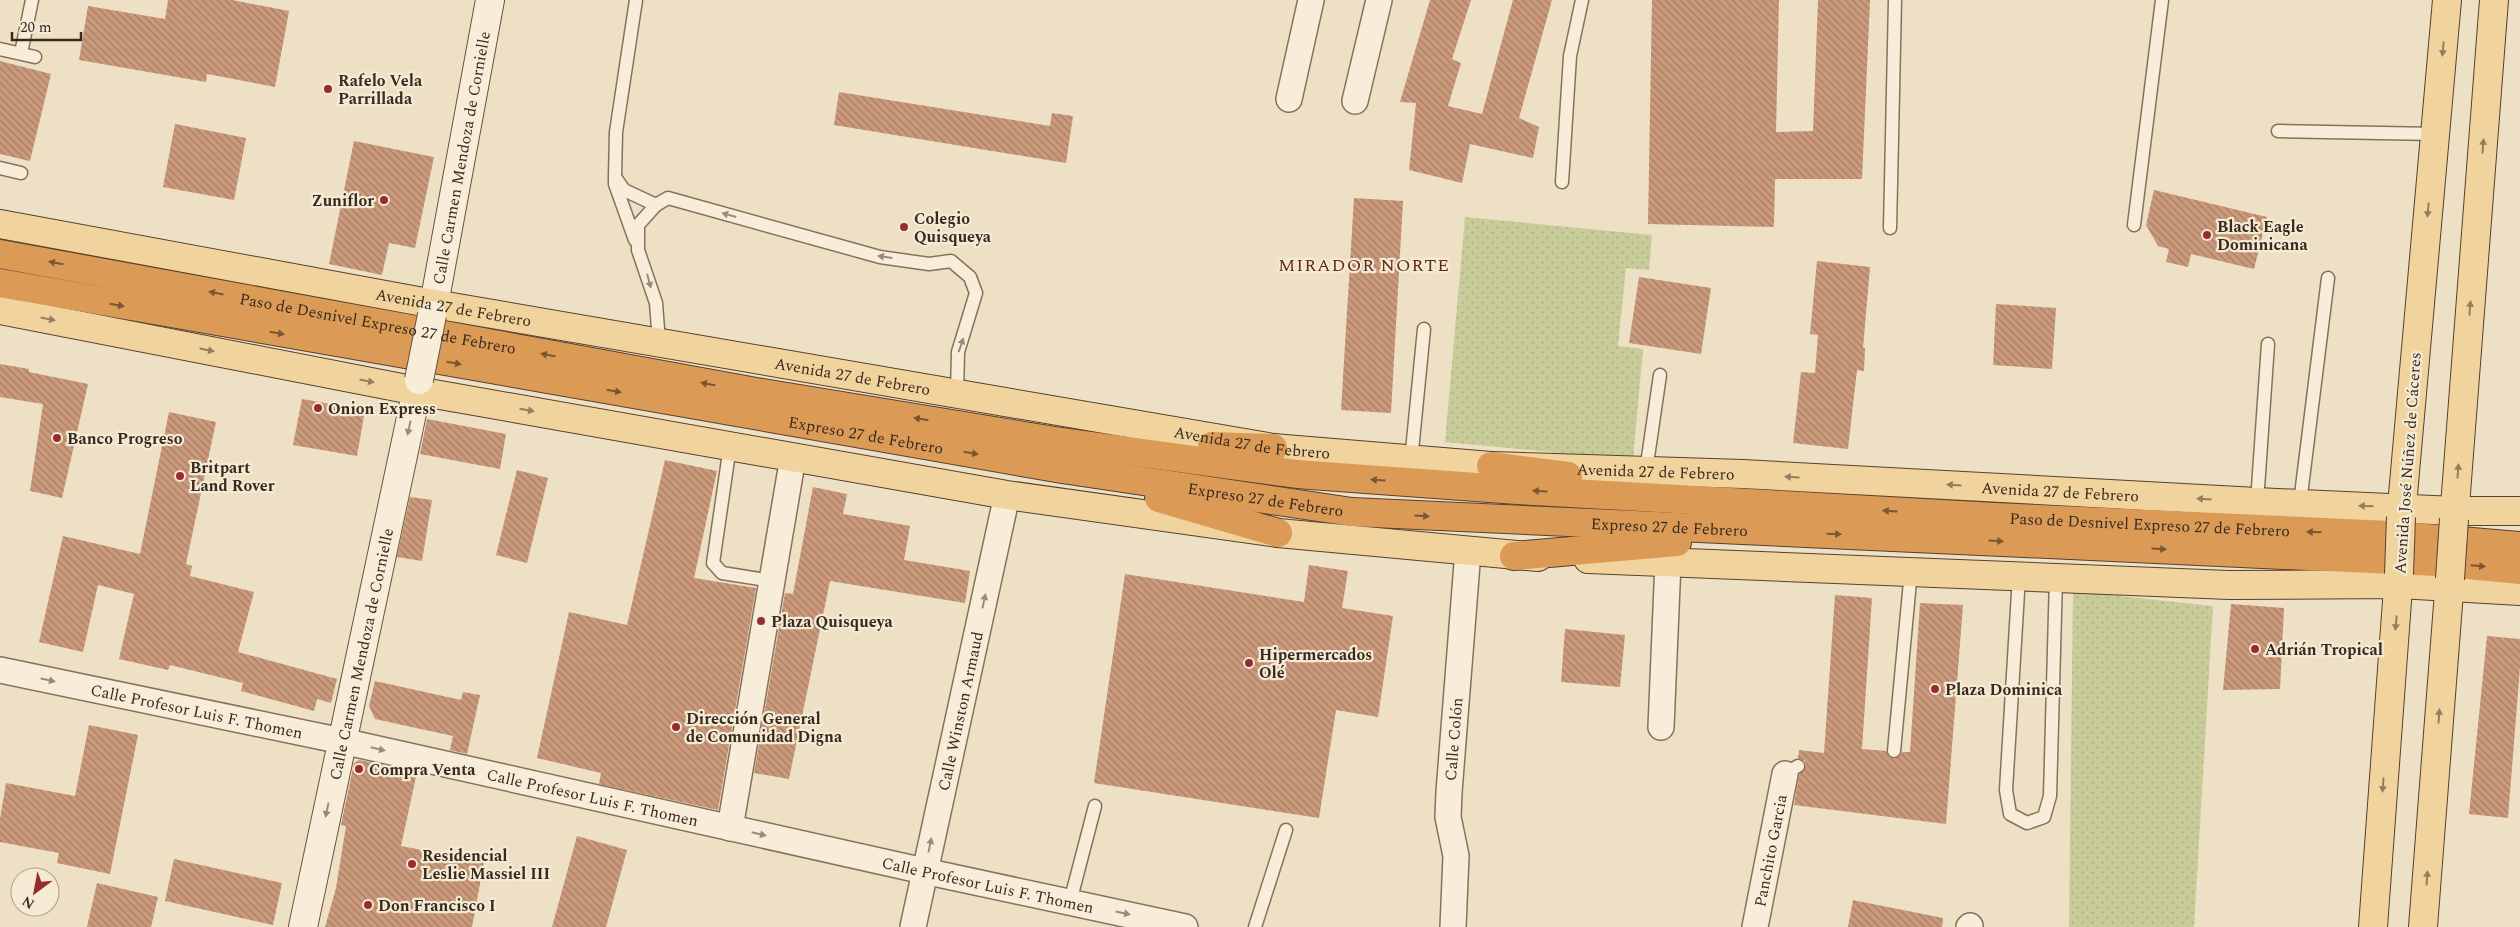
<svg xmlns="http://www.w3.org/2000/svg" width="2520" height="927" font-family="Spectral,serif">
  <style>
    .grass { fill: url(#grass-dots) }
    .building { fill: url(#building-back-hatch) }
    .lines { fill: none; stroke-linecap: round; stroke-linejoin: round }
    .lane-casing { stroke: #88715b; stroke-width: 15 }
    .street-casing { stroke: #88715b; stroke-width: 28 }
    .secondary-casing { stroke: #6a523e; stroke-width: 30 }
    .primary-casing { stroke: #56402f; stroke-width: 30 }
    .highway-casing { stroke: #56402f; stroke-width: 30 }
    .lane { stroke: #f8edd8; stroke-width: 12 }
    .street { stroke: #f8edd8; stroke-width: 25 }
    .secondary { stroke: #f8edd8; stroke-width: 28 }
    .primary { stroke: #f0d39d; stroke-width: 28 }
    .highway { stroke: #db9b57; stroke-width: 28 }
    .secondary-bridge-casing { stroke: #6a523e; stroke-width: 30; stroke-linecap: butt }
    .primary-bridge-casing { stroke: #56402f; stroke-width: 30; stroke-linecap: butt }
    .secondary-bridge { stroke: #f8edd8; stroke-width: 28 }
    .primary-bridge { stroke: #f0d39d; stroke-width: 28 }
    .oneway { fill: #947e5e }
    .oneway2 { fill: #988c7c }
    .oneway3 { fill: #795735 }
    .poi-dot { fill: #962c31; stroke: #f5ead4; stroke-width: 2 }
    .labels { text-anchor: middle; stroke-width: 4.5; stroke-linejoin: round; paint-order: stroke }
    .poi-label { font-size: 16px; font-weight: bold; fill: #382a1f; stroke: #f5ead4; text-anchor: start }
    .street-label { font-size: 16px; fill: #382a1f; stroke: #f5ead4 }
    .neighbourhood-label { font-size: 18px; letter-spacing: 1px; fill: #642a1f; stroke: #f5ead4 }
  </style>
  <defs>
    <pattern id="grass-dots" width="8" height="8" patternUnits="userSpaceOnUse" patternTransform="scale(1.25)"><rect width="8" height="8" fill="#c8cc98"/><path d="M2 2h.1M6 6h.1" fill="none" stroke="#adaf83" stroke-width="1.8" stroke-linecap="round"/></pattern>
    <pattern id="building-back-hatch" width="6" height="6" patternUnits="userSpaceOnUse" patternTransform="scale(1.25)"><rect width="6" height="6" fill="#cb997b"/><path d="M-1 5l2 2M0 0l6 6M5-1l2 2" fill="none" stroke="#a67d64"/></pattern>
  </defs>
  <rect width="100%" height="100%" fill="#eee0c4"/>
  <g class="grass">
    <polygon points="1465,217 1652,235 1649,270 1626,268 1618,346 1643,349 1633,460 1445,442"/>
    <polygon points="2073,591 2213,606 2194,927 2069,927"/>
  </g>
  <g class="building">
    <polygon points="168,0 232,0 289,11 275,87 207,74 206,82 79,60 88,6 165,19"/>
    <polygon points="1430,0 1471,0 1452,59 1461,63 1448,106 1482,114 1513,0 1552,0 1519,118 1539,127 1533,158 1470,144 1462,183 1409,170 1416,103 1400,102"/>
    <polygon points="1652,0 1779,0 1776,132 1813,131 1818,0 1870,0 1862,179 1775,179 1774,227 1648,224"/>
    <polygon points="0,61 51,74 30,161 0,154"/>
    <polygon points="839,92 1050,126 1052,113 1073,116 1066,163 834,125"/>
    <polygon points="175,124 246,138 234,200 163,187"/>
    <polygon points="354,141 434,157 415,248 389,243 382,275 329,264"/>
    <polygon points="2154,190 2267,217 2254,269 2191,254 2188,267 2166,262 2169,249 2158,246 2146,225"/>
    <polygon points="1354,198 1403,201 1391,413 1341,410"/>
    <polygon points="1817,261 1870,267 1863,348 1865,348 1864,371 1857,370 1848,449 1793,443 1801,372 1815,373 1818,335 1810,334"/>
    <polygon points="1639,277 1711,288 1701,354 1629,343"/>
    <polygon points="1996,304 2056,308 2052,369 1993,365"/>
    <polygon points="0,364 29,369 29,372 88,384 62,498 30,491 43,404 0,397"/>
    <polygon points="302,399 365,410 357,456 293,445"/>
    <polygon points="169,412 216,422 186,564 192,566 190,576 254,592 238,652 337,679 331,703 317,699 314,711 241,691 243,683 170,665 168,670 119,659 134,594 98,585 83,652 39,642 63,536 140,554"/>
    <polygon points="427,419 506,434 500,469 420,454"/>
    <polygon points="665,460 717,471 694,578 756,588 718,810 599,784 601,773 537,758 569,612 627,625"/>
    <polygon points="517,470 548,478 527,563 496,555"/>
    <polygon points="813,487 847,494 843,514 910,526 904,560 970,571 965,603 830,581 789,779 754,773 785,593 793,594"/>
    <polygon points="410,497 432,500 422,561 397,557"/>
    <polygon points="1309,565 1348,571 1342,608 1393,616 1378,717 1336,710 1319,818 1094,783 1125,574 1304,602"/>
    <polygon points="1835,595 1872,598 1862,749 1886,751 1889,757 1894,759 1900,756 1902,752 1910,752 1920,603 1963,605 1946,824 1794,805 1799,775 1806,766 1805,761 1798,758 1799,750 1824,753"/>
    <polygon points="2231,604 2284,608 2280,689 2223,690"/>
    <polygon points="1565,629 1625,635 1620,687 1561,682"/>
    <polygon points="2487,636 2520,639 2520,667 2508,818 2469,814"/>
    <polygon points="375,681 461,700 463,692 480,695 467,754 450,750 453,736 375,719 369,706"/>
    <polygon points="89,725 138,735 110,874 57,863 59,853 0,842 0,819 6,783 75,796"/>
    <polygon points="359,760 417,772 401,846 484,862 472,927 325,927 336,888 346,826 341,825 354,763"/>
    <polygon points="577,836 627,850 606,927 552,927"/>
    <polygon points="174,859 282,883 273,925 165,901"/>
    <polygon points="97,883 158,897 151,927 87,927"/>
    <polygon points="1853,900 1943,918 1942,927 1848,927"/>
  </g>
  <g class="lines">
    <g class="lane-casing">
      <g id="lane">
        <polyline points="0,49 35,57"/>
        <polyline points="21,53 32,0"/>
        <polyline points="2278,131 2435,134"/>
        <polyline points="0,168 21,173"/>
        <polyline points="617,180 624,190 656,205"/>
        <polyline points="1562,182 1570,56 1582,0"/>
        <polyline points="2134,225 2162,0"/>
        <polyline points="1890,228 1895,0"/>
        <polyline points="635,240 615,184 615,177 616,132 636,0"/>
        <polyline points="659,342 656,303 638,250 638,225 656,205 668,198 880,257 929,264 951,261 970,277 976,293 958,352 957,394"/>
        <polyline points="730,446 713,563 722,573 772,581"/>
        <polyline points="1411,461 1424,329"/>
        <polyline points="1646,471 1660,375"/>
        <polyline points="2257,502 2268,344"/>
        <polyline points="2300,503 2328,278"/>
        <polyline points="2019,576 2006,790 2010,814 2027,823 2044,817 2050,796 2056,577"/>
        <polyline points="1894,751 1911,571"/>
        <polyline points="1785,774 1798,766"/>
        <polyline points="1070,902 1095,806"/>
        <polyline points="1255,927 1286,830"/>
      </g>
    </g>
    <g class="street-casing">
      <g id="street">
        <polyline points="1289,99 1311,0"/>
        <polyline points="1355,101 1379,0"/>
        <path id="s1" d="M 0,670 L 342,741 L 924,871 L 1185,927"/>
        <polyline points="1661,727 1668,562"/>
        <polyline points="730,828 793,457"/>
        <path id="s2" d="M 913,927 L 1007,495"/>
        <path id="s3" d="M 1453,927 L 1456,856 L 1448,817 L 1449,792 L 1468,551"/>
        <path id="s4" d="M 1755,927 L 1785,774"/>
        <polyline points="1969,927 1970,926"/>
      </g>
    </g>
    <g class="secondary-casing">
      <g id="secondary">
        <path id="s5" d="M 432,315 L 490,0"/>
        <path id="s6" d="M 303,927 L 419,380"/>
      </g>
    </g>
    <g class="primary-casing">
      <g id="primary">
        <path id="s7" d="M 0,224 L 434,304 L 1273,448 L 1491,466 L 1743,474 L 2257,502 L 2455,511 L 2520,511"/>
        <polyline points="0,310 417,391 1007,495 1278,533 1538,557"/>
        <polyline points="2401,517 2447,0"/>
        <polyline points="2454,519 2494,0"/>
        <polyline points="1588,559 2229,585 2399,584 2520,591"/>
        <polyline points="2373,927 2399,574"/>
        <polyline points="2423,927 2450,579"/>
      </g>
    </g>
    <g class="highway-casing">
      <g id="highway">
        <path id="s8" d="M 0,254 L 756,392 L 1055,441 L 1297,474 L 1517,490 L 1995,517 L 2390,535 L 2520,546"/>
        <path id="s9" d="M 0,283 L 1062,469 L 1352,512 L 2437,562 L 2520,570"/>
        <polyline points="1212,446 1273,448"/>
        <polyline points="1491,466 1568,476"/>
        <polyline points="1159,498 1278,533"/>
        <polyline points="1514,556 1677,542"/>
      </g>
    </g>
    <use href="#lane" class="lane"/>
    <use href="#street" class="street"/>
    <use href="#secondary" class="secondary"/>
    <use href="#primary" class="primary"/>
    <use href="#highway" class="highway"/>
    <g class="secondary-bridge-casing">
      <polyline id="secondary-bridge" points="419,380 432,315"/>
    </g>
    <g class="primary-bridge-casing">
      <g id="primary-bridge">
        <polyline points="2399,574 2401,517"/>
        <polyline points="2450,579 2454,519"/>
      </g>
    </g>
    <use href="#secondary-bridge" class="secondary-bridge"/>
    <use href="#primary-bridge" class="primary-bridge"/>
  </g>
  <defs><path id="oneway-solid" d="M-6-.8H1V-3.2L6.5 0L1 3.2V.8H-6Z" transform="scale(1.25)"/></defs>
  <g class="oneway">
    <use href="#oneway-solid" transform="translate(2443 49) rotate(95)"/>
    <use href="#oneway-solid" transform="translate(2483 146) rotate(-86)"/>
    <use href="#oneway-solid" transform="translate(2428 210) rotate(95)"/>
    <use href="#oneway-solid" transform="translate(2470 308) rotate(-86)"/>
    <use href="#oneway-solid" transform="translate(48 319) rotate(11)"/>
    <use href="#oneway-solid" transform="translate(207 350) rotate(11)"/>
    <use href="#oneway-solid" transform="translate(367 381) rotate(11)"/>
    <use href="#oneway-solid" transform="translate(527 410) rotate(10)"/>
    <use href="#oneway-solid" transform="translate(2458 471) rotate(-86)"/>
    <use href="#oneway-solid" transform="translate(1792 477) rotate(-177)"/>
    <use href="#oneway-solid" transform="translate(1954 485) rotate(-177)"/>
    <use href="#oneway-solid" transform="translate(2204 499) rotate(-177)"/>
    <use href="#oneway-solid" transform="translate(2366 506) rotate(-178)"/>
    <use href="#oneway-solid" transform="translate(2396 623) rotate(95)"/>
    <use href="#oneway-solid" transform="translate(2439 716) rotate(-86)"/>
    <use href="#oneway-solid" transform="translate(2383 785) rotate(94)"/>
    <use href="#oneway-solid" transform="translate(2427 878) rotate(-86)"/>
  </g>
  <g class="oneway2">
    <use href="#oneway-solid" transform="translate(729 215) rotate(-164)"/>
    <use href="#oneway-solid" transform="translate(885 257) rotate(-172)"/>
    <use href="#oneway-solid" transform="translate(649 281) rotate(75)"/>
    <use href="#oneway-solid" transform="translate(961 345) rotate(-71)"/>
    <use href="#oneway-solid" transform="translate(409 428) rotate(102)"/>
    <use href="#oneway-solid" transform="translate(984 601) rotate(-78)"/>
    <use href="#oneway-solid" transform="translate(48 680) rotate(12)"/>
    <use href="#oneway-solid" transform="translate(378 749) rotate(13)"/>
    <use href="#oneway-solid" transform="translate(327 810) rotate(102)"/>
    <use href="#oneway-solid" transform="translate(759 834) rotate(13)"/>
    <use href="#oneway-solid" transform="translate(930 845) rotate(-78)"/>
    <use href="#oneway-solid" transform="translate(1123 913) rotate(12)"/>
  </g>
  <g class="oneway3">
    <use href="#oneway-solid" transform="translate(56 263) rotate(-170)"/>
    <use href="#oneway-solid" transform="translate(216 293) rotate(-169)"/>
    <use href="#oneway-solid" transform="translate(117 305) rotate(10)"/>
    <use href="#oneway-solid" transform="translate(277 333) rotate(10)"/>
    <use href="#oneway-solid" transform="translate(548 355) rotate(-170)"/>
    <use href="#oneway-solid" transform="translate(454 363) rotate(10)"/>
    <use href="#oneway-solid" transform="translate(708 384) rotate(-170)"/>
    <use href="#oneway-solid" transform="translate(614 391) rotate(10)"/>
    <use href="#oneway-solid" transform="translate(921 419) rotate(-171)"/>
    <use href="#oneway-solid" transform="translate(971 453) rotate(10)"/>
    <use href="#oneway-solid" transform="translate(1378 480) rotate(-176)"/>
    <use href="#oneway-solid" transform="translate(1540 491) rotate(-177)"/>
    <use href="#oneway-solid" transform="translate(1890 511) rotate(-176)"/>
    <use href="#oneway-solid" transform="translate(1422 516) rotate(3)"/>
    <use href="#oneway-solid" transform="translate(2314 532) rotate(-178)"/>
    <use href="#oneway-solid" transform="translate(1834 534) rotate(1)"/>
    <use href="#oneway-solid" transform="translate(1996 541) rotate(3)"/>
    <use href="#oneway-solid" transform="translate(2159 549) rotate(3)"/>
    <use href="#oneway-solid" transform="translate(2478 566) rotate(5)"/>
  </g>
  <g class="poi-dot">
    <circle cx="328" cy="89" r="5"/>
    <circle cx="384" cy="200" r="5"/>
    <circle cx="904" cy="227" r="5"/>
    <circle cx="2207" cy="235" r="5"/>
    <circle cx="318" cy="408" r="5"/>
    <circle cx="57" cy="438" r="5"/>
    <circle cx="180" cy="476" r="5"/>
    <circle cx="761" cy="621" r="5"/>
    <circle cx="2255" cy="649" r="5"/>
    <circle cx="1249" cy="663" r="5"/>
    <circle cx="1935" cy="689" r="5"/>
    <circle cx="676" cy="727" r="5"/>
    <circle cx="359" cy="769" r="5"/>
    <circle cx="412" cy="864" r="5"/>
    <circle cx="368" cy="905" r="5"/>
  </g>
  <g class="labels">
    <g class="poi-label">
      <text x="338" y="86">Rafelo Vela<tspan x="338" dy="18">Parrillada</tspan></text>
      <text x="374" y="206" text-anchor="end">Zuniflor</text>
      <text x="914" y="224">Colegio<tspan x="914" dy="18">Quisqueya</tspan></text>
      <text x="2217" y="232">Black Eagle<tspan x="2217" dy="18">Dominicana</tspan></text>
      <text x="328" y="414">Onion Express</text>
      <text x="67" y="444">Banco Progreso</text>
      <text x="190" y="473">Britpart<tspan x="190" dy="18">Land Rover</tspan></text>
      <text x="771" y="627">Plaza Quisqueya</text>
      <text x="2265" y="655">Adrián Tropical</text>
      <text x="1259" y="660">Hipermercados<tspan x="1259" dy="18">Olé</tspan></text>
      <text x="1945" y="695">Plaza Dominica</text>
      <text x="686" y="724">Dirección General<tspan x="686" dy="18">de Comunidad Digna</tspan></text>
      <text x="369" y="775">Compra Venta</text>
      <text x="422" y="861">Residencial<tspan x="422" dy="18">Leslie Massiel III</tspan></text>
      <text x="378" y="911">Don Francisco I</text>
    </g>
    <g class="street-label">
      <text dy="6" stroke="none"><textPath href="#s5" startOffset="160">Calle Carmen Mendoza de Cornielle</textPath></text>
      <text dy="6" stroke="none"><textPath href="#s7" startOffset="461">Avenida 27 de Febrero</textPath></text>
      <text dy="6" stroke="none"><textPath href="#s8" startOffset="384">Paso de Desnivel Expreso 27 de Febrero</textPath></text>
      <text dy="6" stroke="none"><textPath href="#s7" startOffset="866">Avenida 27 de Febrero</textPath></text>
      <text dy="6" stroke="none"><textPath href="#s9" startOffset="879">Expreso 27 de Febrero</textPath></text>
      <text dy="6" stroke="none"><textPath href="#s7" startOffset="1271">Avenida 27 de Febrero</textPath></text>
      <text transform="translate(2407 463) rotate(-86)" y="6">Avenida José Núñez de Cáceres</text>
      <text dy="6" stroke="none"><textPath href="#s7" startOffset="1676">Avenida 27 de Febrero</textPath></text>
      <text dy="6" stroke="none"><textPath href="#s7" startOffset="2081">Avenida 27 de Febrero</textPath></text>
      <text dy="6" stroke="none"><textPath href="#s9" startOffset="1284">Expreso 27 de Febrero</textPath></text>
      <text dy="6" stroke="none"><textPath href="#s8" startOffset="2170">Paso de Desnivel Expreso 27 de Febrero</textPath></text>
      <text dy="6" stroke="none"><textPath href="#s9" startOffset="1689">Expreso 27 de Febrero</textPath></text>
      <text dy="6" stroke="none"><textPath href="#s6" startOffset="279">Calle Carmen Mendoza de Cornielle</textPath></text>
      <text dy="6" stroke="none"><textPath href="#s1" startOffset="201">Calle Profesor Luis F. Thomen</textPath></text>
      <text dy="6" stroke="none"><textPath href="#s2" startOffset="221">Calle Winston Armaud</textPath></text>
      <text dy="6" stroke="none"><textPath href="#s3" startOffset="189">Calle Colón</textPath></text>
      <text dy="6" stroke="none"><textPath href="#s1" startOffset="606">Calle Profesor Luis F. Thomen</textPath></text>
      <text dy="6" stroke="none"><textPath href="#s4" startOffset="78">Panchito Garcia</textPath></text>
      <text dy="6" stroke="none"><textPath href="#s1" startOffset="1011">Calle Profesor Luis F. Thomen</textPath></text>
    </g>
    <g class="neighbourhood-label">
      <text x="1364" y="271">MIRADOR NORTE</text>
    </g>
  </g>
  <g transform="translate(35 892) rotate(212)"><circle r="24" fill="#f5ead4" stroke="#a99d8c"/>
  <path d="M0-4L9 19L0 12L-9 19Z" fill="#962c31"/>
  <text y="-8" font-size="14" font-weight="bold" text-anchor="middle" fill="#382a1f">N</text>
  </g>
  <path d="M12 32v8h69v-8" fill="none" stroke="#382a1f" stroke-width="2.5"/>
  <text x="20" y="32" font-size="15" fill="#382a1f" stroke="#f5ead4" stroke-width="4" paint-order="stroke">20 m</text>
</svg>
